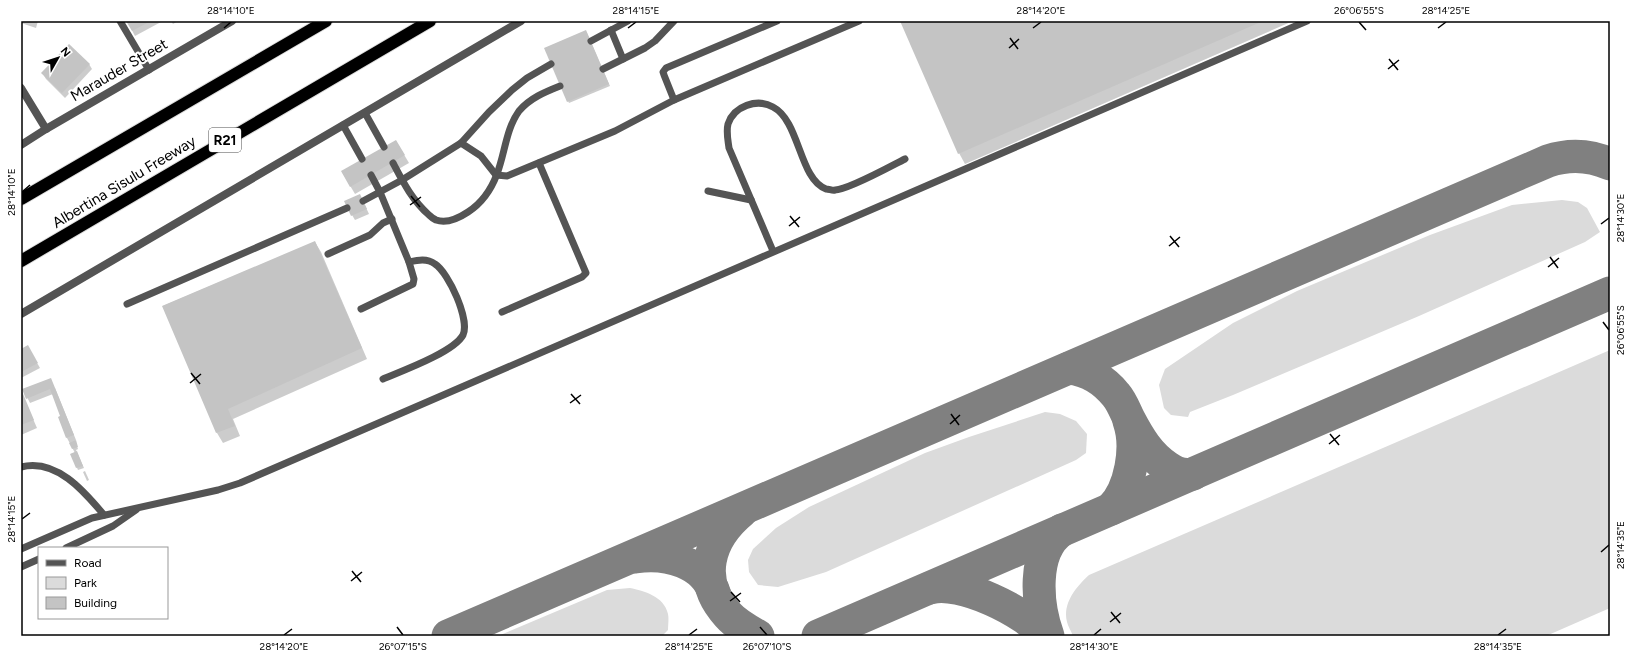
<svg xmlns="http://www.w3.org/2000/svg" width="1631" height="657" font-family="Figtree,sans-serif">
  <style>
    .green { fill: #dbdbdb }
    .shadow { fill: #0003 }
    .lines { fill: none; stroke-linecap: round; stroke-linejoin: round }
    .taxiway { stroke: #808080; stroke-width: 33 }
    .building { fill: #c4c4c4 }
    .motorway-casing { stroke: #dbdbdb; stroke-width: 14 }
    .service { stroke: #545454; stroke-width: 7 }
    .minor { stroke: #545454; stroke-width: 8 }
    .motorway { stroke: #000; stroke-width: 12 }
    .ticks { fill: none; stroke: #000; stroke-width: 1.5 }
    .labels { text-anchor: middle; stroke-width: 4; stroke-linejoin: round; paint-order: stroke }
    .shield { fill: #fff; stroke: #4c4c4c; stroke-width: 1 }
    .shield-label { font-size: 14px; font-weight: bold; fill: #000 }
    .street-label { font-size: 15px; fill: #000; stroke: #fff }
    .neatline { fill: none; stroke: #000; stroke-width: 1.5 }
    .ticks-label { font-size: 10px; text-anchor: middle; fill: #000 }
  </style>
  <rect width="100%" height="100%" fill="#fff"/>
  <g class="green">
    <polygon points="1562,200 1578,202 1587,208 1600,232 1585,242 1419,316 1233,395 1190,412 1188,417 1171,415 1164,408 1159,385 1165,369 1233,323 1297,291 1430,235 1512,205"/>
    <path d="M 1610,350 L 1610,608 L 1546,636 L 1073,636 C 1071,631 1068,626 1067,622 C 1062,603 1077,586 1089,575 Z"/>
    <polygon points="1045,412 1060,414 1076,421 1087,434 1086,453 1076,460 826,572 778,587 758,585 749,572 748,560 753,549 776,528 809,507 925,453 969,437"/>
    <path d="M 630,588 C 644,591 664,596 668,614 C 669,619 668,625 668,630 L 662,636 L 498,636 L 607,590 Z"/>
  </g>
  <g class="shadow">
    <polygon points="21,21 38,21 36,28 21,23"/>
    <polygon points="127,21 161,21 161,22 135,36"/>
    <polygon points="171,21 178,21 173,24"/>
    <polygon points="902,21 1293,21 965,164 959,153"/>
    <polygon points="587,33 610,86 569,103 568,101"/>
    <polygon points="89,64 92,69 65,98 46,79 43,74"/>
    <polygon points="396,141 409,163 355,194 342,172"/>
    <polygon points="363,201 369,214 355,220 352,215"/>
    <polygon points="315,242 321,252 367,359 233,419 240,436 223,443 217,433 163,306"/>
    <polygon points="28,347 40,368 21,378 21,350"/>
    <polygon points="55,388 76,440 75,441 78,449 76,450 84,468 78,470 71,454 75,453 67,438 59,417 62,416 53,394 30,403 23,389"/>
    <polygon points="21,391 37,428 21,435"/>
    <polygon points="85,471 89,480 87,481 83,472"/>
  </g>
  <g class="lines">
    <g class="taxiway">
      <path d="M 1069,368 C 1087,370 1104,380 1116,395 C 1122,402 1125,411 1129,419 C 1139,438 1149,455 1167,467 C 1175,473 1183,476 1193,474"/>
      <path d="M 1111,509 C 1131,489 1138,447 1129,421"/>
      <path d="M 742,511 C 708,539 696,580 728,615 C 736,624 747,630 758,636"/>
      <path d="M 635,557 C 666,552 705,562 715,595"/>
      <path d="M 930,588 C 959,579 1027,612 1045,636"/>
      <path d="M 448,636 L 1548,161 C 1569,154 1590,155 1610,164"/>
      <polyline points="818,636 1610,293"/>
      <path d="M 1048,636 C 1037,606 1031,551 1062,530"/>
    </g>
  </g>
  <g class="building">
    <polygon points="126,21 151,21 132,31"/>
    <polygon points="900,21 1263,21 958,154"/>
    <polygon points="586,30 609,84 567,102 544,48"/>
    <polygon points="69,44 90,64 62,93 41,73"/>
    <polygon points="396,140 405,155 350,187 341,171"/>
    <polygon points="360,194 367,209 351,216 344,201"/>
    <polygon points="315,241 362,348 228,409 235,426 216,433 162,306"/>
    <polygon points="28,345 38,363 21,372 21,349"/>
    <polygon points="51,378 74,435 66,438 58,417 60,416 50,389 26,399 22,389"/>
    <polygon points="21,389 34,420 21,425"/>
    <polygon points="76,440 78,447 72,449 69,443"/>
    <polygon points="77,451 83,466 76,468 70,454"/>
  </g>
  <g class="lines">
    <g class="motorway-casing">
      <g id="motorway">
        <polyline points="21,199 326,21"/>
        <polyline points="21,261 430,21"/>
      </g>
    </g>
    <g class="service">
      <polyline points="120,21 149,70"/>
      <polyline points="611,30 623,59"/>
      <polyline points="591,41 628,21"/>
      <polyline points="603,69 645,48 655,41 674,21"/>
      <polyline points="674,100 664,75 663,72 666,68 777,21"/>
      <polyline points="365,113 384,147"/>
      <polyline points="343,125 362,159"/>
      <polyline points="461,143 481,156 496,175 507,176 615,131 674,100 859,21"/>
      <path d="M 393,163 C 403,182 412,200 429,215 C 431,217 434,219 436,220 C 447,224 459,218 468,212 C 482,203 491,190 497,174 C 505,153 506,129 519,111 C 530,98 545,92 560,86"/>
      <path d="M 371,175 L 380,192 L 409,262 C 418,260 427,258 435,264 C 449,273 470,320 463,335 C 454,352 402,371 383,379"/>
      <polyline points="708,191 751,200"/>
      <polyline points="363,201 402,180 461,143 489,112 512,90 527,78 551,64"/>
      <path d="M 773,251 L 729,148 C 728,140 726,132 728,124 C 734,106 757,98 773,107 C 800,121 799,179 826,189 C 829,189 833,191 835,190 C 848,190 891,166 905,159"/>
      <polyline points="328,254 370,235 383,223 392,219"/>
      <polyline points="127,304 347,208"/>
      <polyline points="361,309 413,284 414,279 409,262"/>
      <polyline points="502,312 582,277 586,273 539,163"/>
      <path d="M 21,467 C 56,458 84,491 104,515"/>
      <polyline points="66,548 113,526 136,510"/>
      <polyline points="21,549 92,518 218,490 240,483 1307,21"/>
      <polyline points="21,567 39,559"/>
    </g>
    <g class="minor">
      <polyline points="21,88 46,129"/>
      <polyline points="21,145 46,129 232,21"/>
      <polyline points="21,314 521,21"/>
    </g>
    <use href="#motorway" class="motorway"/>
  </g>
  <path class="ticks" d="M 1359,22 L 1366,30M 224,28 L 231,22M 628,28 L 636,22M 1033,28 L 1041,22M 1438,28 L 1446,22M 1010,38 L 1018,49M 1009,48 L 1019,39M 1389,59 L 1398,70M 1388,69 L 1399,60M 22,192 L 30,185M 411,196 L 420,207M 410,205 L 421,197M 790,216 L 799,227M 1601,224 L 1609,218M 789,226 L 800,217M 1170,236 L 1179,247M 1169,246 L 1180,237M 1550,257 L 1558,268M 1548,267 L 1559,258M 1603,322 L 1609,330M 191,373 L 200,384M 190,383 L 201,374M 571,394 L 580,404M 570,403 L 581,395M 951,414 L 959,425M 950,424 L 960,415M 1330,434 L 1339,445M 1329,444 L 1340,435M 22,519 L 30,513M 1601,552 L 1609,545M 352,571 L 361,582M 351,581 L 362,572M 731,592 L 740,602M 730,601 L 741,593M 1111,612 L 1120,623M 1110,622 L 1121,613M 397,627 L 403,635M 760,627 L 767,635M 284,635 L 292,629M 689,635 L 697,629M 1094,635 L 1101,629M 1498,635 L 1506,629"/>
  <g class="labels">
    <rect class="shield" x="209" y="128" width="32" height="24" rx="3"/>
    <g class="shield-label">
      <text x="225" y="145">R21</text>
    </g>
    <g class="street-label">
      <text transform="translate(119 70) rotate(-30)" y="5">Marauder Street</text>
      <text transform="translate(124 182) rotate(-31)" y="5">Albertina Sisulu Freeway</text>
    </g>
  </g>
  <rect width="1631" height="657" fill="none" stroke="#ffffff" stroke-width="44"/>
  <rect x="38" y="547" width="130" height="72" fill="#ffffff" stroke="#999999"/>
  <rect x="46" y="560" width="20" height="6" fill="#545454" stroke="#999999"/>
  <text x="74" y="567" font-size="12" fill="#000000">Road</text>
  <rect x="46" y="577" width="20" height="12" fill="#dbdbdb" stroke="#999999"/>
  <text x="74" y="587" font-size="12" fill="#000000">Park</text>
  <rect x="46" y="597" width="20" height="12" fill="#c4c4c4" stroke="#999999"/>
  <text x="74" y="607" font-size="12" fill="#000000">Building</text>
  <g transform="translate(58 58) rotate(51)" stroke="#ffffff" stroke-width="3" paint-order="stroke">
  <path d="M0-3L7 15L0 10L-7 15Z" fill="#000000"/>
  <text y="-6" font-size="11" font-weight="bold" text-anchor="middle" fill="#000000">N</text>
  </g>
  <rect x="22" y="22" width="1587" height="613" class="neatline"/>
  <g class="ticks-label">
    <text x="231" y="14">28°14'10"E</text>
    <text x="636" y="14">28°14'15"E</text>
    <text x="1041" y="14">28°14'20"E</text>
    <text x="1359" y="14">26°06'55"S</text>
    <text x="1446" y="14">28°14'25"E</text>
    <text transform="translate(11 192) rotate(-90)" y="4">28°14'10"E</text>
    <text transform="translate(1620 218) rotate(-90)" y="4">28°14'30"E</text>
    <text transform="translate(1620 330) rotate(-90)" y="4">26°06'55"S</text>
    <text transform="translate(11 519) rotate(-90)" y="4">28°14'15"E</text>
    <text transform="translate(1620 545) rotate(-90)" y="4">28°14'35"E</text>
    <text x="284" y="650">28°14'20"E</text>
    <text x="403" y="650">26°07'15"S</text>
    <text x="689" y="650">28°14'25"E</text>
    <text x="767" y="650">26°07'10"S</text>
    <text x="1094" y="650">28°14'30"E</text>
    <text x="1498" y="650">28°14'35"E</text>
  </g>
</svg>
